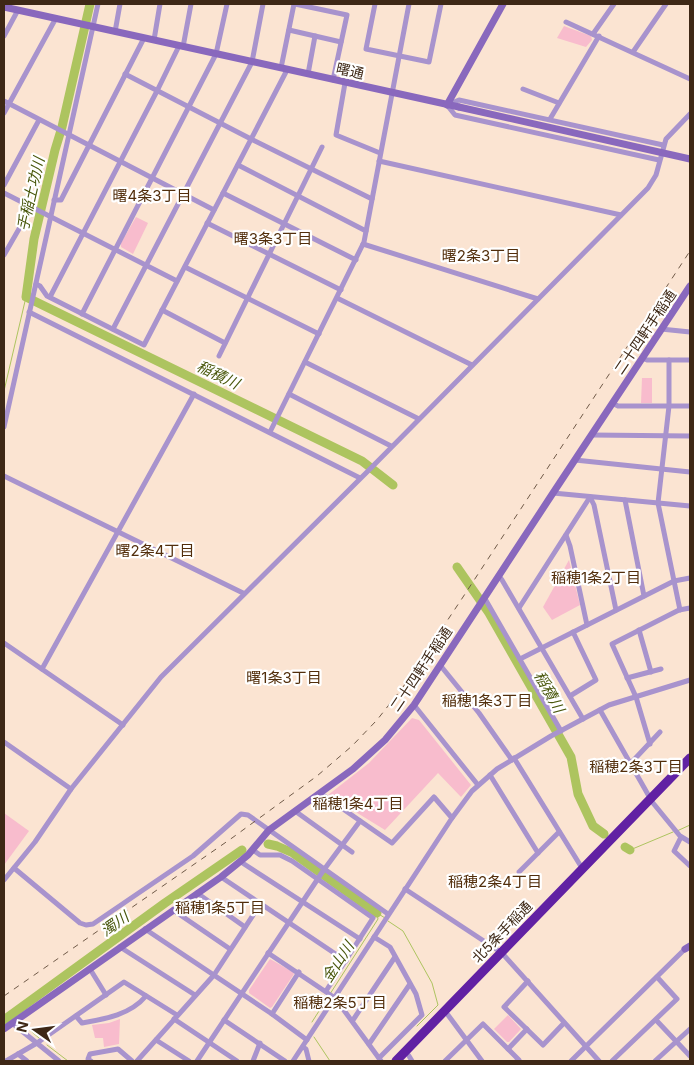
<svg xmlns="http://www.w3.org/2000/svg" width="694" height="1065" font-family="Inter,'Noto Sans JP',sans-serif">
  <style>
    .green { fill: #f8bccd }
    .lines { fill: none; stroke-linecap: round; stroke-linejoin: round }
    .stream { stroke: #adc45f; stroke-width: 1 }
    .river { stroke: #adc45f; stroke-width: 9 }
    .street { stroke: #a893cd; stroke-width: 5 }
    .secondary { stroke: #8968bd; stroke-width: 7 }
    .highway { stroke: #6121a3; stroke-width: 9 }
    .rail { stroke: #705a48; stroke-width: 1; stroke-dasharray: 6 6; stroke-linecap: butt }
    .secondary-bridge { stroke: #8968bd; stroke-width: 7 }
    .labels { text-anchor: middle; stroke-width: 4.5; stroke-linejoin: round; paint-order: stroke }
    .street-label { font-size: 14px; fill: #3e2816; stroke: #fff }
    .water-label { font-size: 15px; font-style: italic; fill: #49570c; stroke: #fff }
    .neighbourhood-label { font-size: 15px; fill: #522e0b; stroke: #fff }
  </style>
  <rect width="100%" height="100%" fill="#fbe4d2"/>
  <g class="green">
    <polygon points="564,26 591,36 592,40 586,47 557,38"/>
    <polygon points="136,217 148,223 133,254 121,247 121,243"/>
    <polygon points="642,378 652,378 652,403 641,403"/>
    <polygon points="569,560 580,605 552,620 543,607"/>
    <polygon points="412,718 419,720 471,785 461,797 438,773 385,830 328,795 369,763"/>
    <polygon points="4,813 29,831 4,865"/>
    <polygon points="270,959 293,972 294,974 272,1007 270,1008 249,993 249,990"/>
    <polygon points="508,1015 521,1029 509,1042 507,1042 494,1029"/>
    <polygon points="120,1019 119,1044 104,1047 103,1038 95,1038 92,1025 109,1023"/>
  </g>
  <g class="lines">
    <g class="stream">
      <polyline points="4,391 26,297"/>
      <polyline points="677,831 690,825"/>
      <polyline points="630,850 673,832"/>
      <polyline points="377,913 385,918"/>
      <polyline points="388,921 403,931 432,983 438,1005 417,1026"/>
      <polyline points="330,994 378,919 377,914"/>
      <polyline points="11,1014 14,1016"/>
      <polyline points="312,1022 328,997"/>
      <polyline points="23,1024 39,1038"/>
      <polyline points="314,1037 330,1061"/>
      <polyline points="47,1045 68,1061"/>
    </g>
    <g class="river">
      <polyline points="90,4 62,127 55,150 34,239 26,297 362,461 393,485"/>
      <polyline points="457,567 489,613 571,757 578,794 593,826 604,834"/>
      <polyline points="268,844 277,846 293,853 377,913"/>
      <polyline points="625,847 630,850"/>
      <polyline points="4,1020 165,903 242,850"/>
    </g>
    <g class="street">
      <polyline points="295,4 347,15 333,80"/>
      <polyline points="375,4 366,49 429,62 441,4"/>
      <polyline points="566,22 690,79"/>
      <polyline points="289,30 341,42"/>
      <polyline points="115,32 120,4"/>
      <polyline points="593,34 614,4"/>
      <polyline points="4,36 18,10"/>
      <polyline points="154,40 160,4"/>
      <polyline points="183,47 191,4"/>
      <polyline points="633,52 666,4"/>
      <polyline points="281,68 294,4"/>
      <polyline points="125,74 251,139 372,199"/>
      <polyline points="308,74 315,36"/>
      <polyline points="345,83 336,135 380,153"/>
      <polyline points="523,89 559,103"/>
      <polyline points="4,101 214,210"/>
      <polyline points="4,113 56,18"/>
      <polyline points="550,119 599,36"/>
      <polyline points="659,160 455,115 447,105 459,100 663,145"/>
      <polyline points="379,161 621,215"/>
      <polyline points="238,165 366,231"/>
      <polyline points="4,185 39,120"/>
      <polyline points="4,193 177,281"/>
      <polyline points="223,193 356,260"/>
      <polyline points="54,200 61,200 144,38"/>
      <polyline points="207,223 341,290"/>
      <polyline points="363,244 538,299"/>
      <polyline points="4,255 31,208"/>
      <polyline points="185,267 319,334"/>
      <polyline points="36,284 40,286 47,296 144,345 287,70"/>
      <polyline points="50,297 157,91 179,46"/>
      <polyline points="337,298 472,365"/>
      <polyline points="162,310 225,343"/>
      <polyline points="29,312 360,478"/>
      <polyline points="82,314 216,54 227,4"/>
      <polyline points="113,329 252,62 263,4"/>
      <polyline points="661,329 690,332"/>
      <polyline points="219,356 322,147"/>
      <polyline points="642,358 647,360 690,360"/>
      <polyline points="669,360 669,406 658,503 680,610"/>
      <polyline points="305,362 419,419"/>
      <polyline points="289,394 391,446"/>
      <polyline points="612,403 618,406 690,406"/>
      <polyline points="4,427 98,4"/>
      <polyline points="270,432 364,242 409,4"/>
      <polyline points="591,435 690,436"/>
      <polyline points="575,460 690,472"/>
      <polyline points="4,476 243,593"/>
      <polyline points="553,493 690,506"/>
      <polyline points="590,497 594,505 616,610"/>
      <polyline points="625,500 644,596"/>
      <polyline points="566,535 570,546 587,625"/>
      <polyline points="499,576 502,580 583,719"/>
      <polyline points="484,597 561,731"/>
      <polyline points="519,608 590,497"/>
      <polyline points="639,630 651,672"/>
      <polyline points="4,643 123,725"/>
      <polyline points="520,659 674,581 690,578"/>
      <polyline points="440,665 479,713 512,760"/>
      <polyline points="42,669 194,394"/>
      <polyline points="627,678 661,669"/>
      <polyline points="570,696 596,680 573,632"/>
      <polyline points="414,705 478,785"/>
      <polyline points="600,710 650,798"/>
      <polyline points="4,742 71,789"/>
      <polyline points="650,744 636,697 612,644 679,610 690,608"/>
      <polyline points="514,758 582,868"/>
      <polyline points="630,764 660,732"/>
      <polyline points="490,775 538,853"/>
      <polyline points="320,793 392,843 434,797 452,818"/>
      <polyline points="653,803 680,836 690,842"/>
      <polyline points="295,811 352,852"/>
      <polyline points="681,837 674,851 690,866"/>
      <polyline points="253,850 260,855 280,855 292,861 373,918 326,991"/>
      <polyline points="241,862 360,939"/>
      <polyline points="14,868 80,923 86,925 93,924 193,856 241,814 248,815 388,914"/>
      <polyline points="519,872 559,832"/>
      <polyline points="221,877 346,961"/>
      <polyline points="4,880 35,842 71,789 161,677 367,472 648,188 656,175 666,139 690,114"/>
      <polyline points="405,889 502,953 599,1061"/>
      <polyline points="197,893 245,927"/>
      <polyline points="173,910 230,949"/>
      <polyline points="145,929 272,1014 307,1040"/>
      <polyline points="374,937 390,947 416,994 422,1015 379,1058"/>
      <polyline points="120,947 195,995"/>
      <polyline points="268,953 335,998 381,1061"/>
      <polyline points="90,969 106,995"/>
      <polyline points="528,981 504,1007 543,1045 564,1023"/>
      <polyline points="272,1014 299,972"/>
      <polyline points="448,1015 482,1061"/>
      <path d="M 76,1016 L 82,1023 C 105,1019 130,1015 146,996"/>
      <polyline points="174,1019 237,1061"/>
      <polyline points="224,1020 285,1061"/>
      <polyline points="353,1020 395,957"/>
      <polyline points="656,1020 690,1056"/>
      <polyline points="12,1023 59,1061"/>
      <polyline points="156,1040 189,1061"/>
      <polyline points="369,1044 410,984"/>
      <polyline points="303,1047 306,1049 309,1061"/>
      <polyline points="508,1049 527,1029"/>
      <polyline points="18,1054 27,1061"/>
      <polyline points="409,1056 412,1061"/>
      <polyline points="6,1061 37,1043 124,982 177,1015"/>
      <polyline points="91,1061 88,1059 90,1054 118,1049 132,1061"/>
      <polyline points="137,1061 214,975 261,903"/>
      <polyline points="197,1061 323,871 360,821"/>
      <polyline points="253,1061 260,1043"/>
      <polyline points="293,1061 452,818 472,791 497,769 551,736 609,705 690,680"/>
      <polyline points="445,1061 483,1024 519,1060 517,1061"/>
      <polyline points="571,1061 685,949"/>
      <polyline points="612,1061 677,999 657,977"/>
      <polyline points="655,1061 690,1029"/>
    </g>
    <g class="secondary">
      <polyline points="4,7 459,107"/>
      <polyline points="447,105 503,4"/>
      <polyline points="685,949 690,946"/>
      <polyline points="4,1029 221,877 248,855 269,830 353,769 385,740 414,705 553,493 690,286"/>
    </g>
    <polyline class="highway" points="396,1061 690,758"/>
    <polyline class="rail" points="4,996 232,838 317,776 352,746 377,720 403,687 463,597 690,251"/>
    <polyline class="secondary-bridge" points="459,107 690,159"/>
  </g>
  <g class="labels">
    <g class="street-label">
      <text transform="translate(350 71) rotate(13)" y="5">曙通</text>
      <text transform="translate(645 332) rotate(-56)" y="5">二十四軒手稲通</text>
      <text transform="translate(421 669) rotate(-56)" y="5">二十四軒手稲通</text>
      <text transform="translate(502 932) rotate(-46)" y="5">北5条手稲通</text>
    </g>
    <g class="water-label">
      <text transform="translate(31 194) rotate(-77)" y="5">手稲土功川</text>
      <text transform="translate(218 375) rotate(26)" y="5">稲積川</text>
      <text transform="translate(549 692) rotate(61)" y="5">稲積川</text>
      <text transform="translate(115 924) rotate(-35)" y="5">濁川</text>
      <text transform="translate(338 962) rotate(-57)" y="5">金山川</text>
    </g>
    <g class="neighbourhood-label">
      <text x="152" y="201">曙4条3丁目</text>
      <text x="273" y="244">曙3条3丁目</text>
      <text x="481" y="261">曙2条3丁目</text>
      <text x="155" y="556">曙2条4丁目</text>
      <text x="596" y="583">稲穂1条2丁目</text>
      <text x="284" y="683">曙1条3丁目</text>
      <text x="487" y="706">稲穂1条3丁目</text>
      <text x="636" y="772">稲穂2条3丁目</text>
      <text x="358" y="809">稲穂1条4丁目</text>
      <text x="495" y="887">稲穂2条4丁目</text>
      <text x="220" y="913">稲穂1条5丁目</text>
      <text x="340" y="1008">稲穂2条5丁目</text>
    </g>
  </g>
  <rect width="694" height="1065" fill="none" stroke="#3e2816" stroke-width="10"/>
  <g transform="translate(35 1030) rotate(284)" stroke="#ffffff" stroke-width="4" paint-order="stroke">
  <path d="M0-4L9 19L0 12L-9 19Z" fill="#3e2816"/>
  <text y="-8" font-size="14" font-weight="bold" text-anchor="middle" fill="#3e2816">N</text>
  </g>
</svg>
